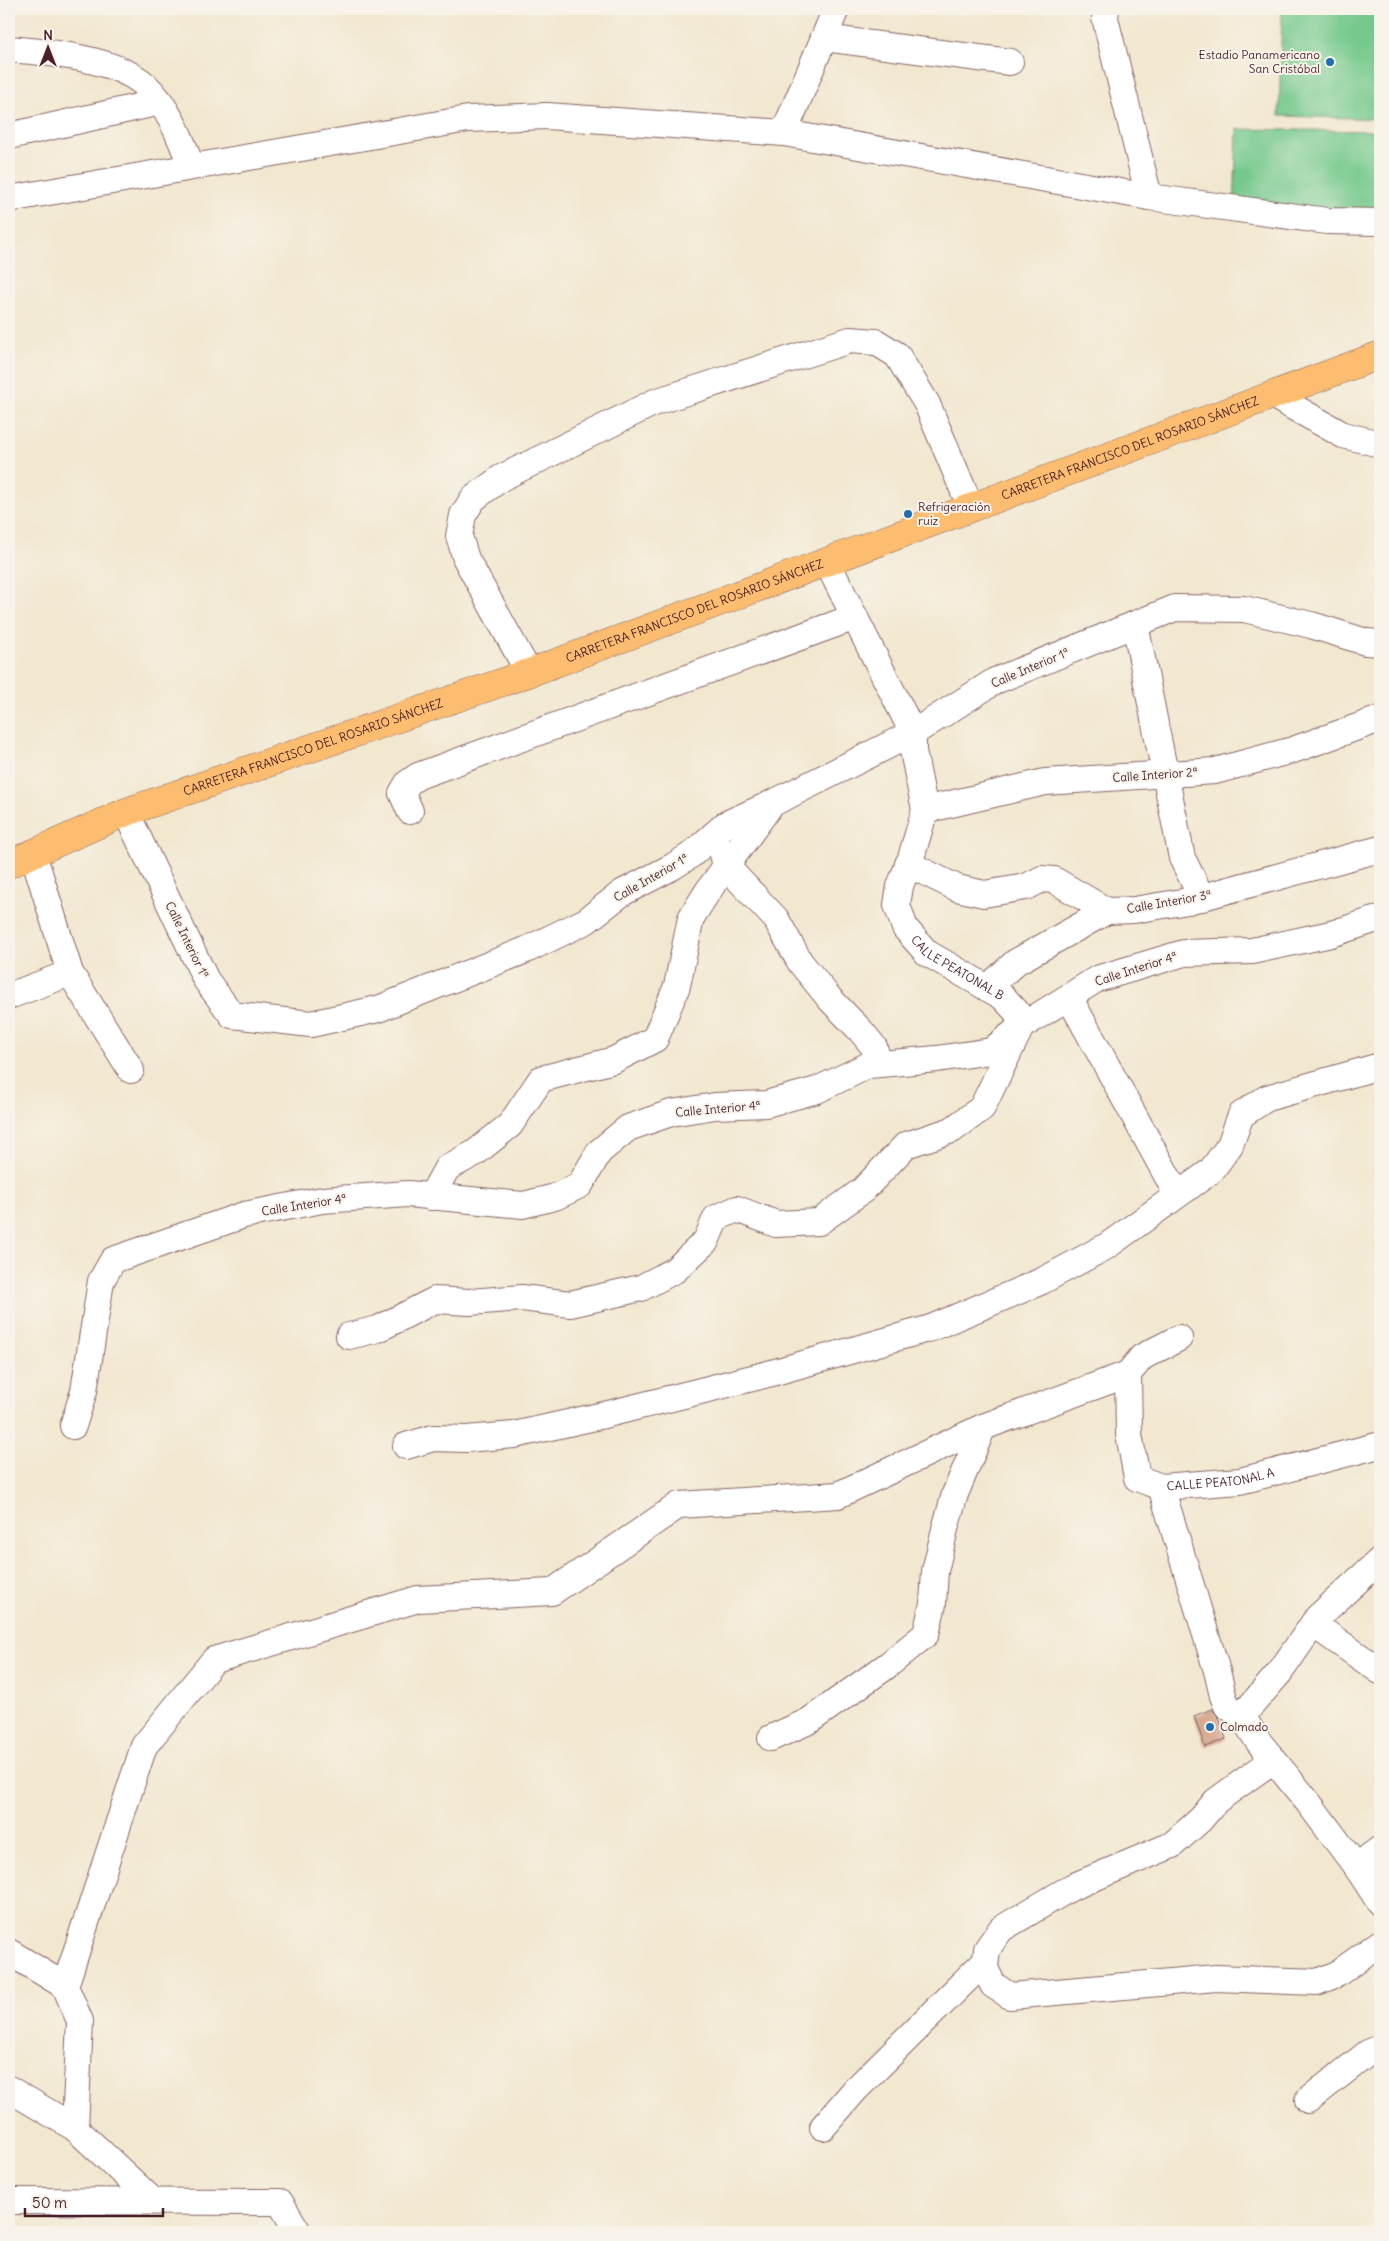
<svg xmlns="http://www.w3.org/2000/svg" width="1389" height="2241" font-family="Delius,sans-serif">
  <style>
    .green { fill: #75c98c; stroke: #60745c }
    .building { fill: #d7aa92 }
    .lines { fill: none; stroke-linecap: round; stroke-linejoin: round }
    .minor-casing { stroke: #856564; stroke-width: 28 }
    .major-casing { stroke: #856564; stroke-width: 29 }
    .minor { stroke: #fff; stroke-width: 26 }
    .major { stroke: #fcbd6f; stroke-width: 28 }
    .poi-dot { fill: #1f6fb2; stroke: #f7f3e8; stroke-width: 2 }
    .labels { text-anchor: middle; stroke-width: 4; stroke-linejoin: round; paint-order: stroke }
    .poi-label { font-size: 12px; fill: #4a1f2b; stroke: #f7f3e8; text-anchor: start }
    .street-label { font-size: 12px; fill: #4a1f2b; stroke: #f7f3e8 }
  </style>
  <rect width="100%" height="100%" fill="#f7f3e8"/>
  <filter id="ink" filterUnits="userSpaceOnUse"><feTurbulence type="fractalNoise" baseFrequency=".02" numOctaves="2"/><feDisplacementMap in="SourceGraphic" scale="10" xChannelSelector="R" yChannelSelector="G"/><feConvolveMatrix kernelMatrix="1 2 1 2 8 2 1 2 1" color-interpolation-filters="sRGB"/></filter>
  <filter id="wash" filterUnits="userSpaceOnUse"><feTurbulence type="fractalNoise" baseFrequency=".0096" numOctaves="4" result="noise"/><feDisplacementMap in="SourceGraphic" scale="20" xChannelSelector="R" yChannelSelector="G"/><feGaussianBlur stdDeviation="1.12" result="paint"/><feColorMatrix in="noise" values="0 0 0 0 0 0 0 0 0 0 0 0 0 0 0 0 0 1.4 0 .05"/><feComposite in="paint" operator="in"/></filter>
  <g filter="url(#wash)">
    <rect width="100%" height="100%" fill="#f2e7cf"/>
    <g class="green">
      <polygon points="1282,9 1380,9 1380,119 1279,116"/>
      <polygon points="1237,129 1380,131 1380,222 1234,208"/>
    </g>
    <g id="blocks">
      <polygon class="building" points="1212,1709 1219,1718 1226,1739 1205,1747 1194,1716"/>
    </g>
  </g>
  <g filter="url(#ink)">
    <use href="#blocks" fill-opacity="0" stroke="#856564" stroke-width="1"/>
    <g class="lines">
      <g class="minor-casing">
        <g id="minor">
          <polyline points="1106,9 1105,18 1149,197"/>
          <polyline points="824,38 1010,62"/>
          <path d="M 9,49 C 47,52 114,58 144,84 C 167,104 181,138 191,166"/>
          <polyline points="784,133 836,9"/>
          <polyline points="9,136 160,102"/>
          <polyline points="9,199 468,119 547,116 784,133 1149,197 1327,221 1380,222"/>
          <polyline points="1272,395 1343,435 1380,444"/>
          <path id="s1" d="M 827,562 L 913,733 L 913,751 L 925,810 L 911,858 L 900,886 L 897,905 L 905,928 L 927,953 L 1003,997 L 1016,1011 L 1022,1026"/>
          <polyline points="1135,624 1182,858 1202,898"/>
          <polyline points="529,673 466,559 459,536 463,515 473,499 501,478 655,402 850,340 876,342 897,355 927,404 971,508"/>
          <polyline points="925,810 1045,782 1215,771 1293,750 1380,719"/>
          <polyline points="410,811 402,793 408,783 418,776 855,617"/>
          <polyline points="126,812 206,980 232,1015 311,1024 378,1009 526,950 586,921 622,893 672,867 691,855 726,824 773,803 913,733 995,681 1175,608 1244,609 1311,625 1366,642 1380,643"/>
          <polyline points="722,850 726,866 776,919 800,962 830,999 861,1031 874,1047 879,1064"/>
          <polyline points="33,853 70,973 131,1070"/>
          <polyline points="908,864 957,888 984,894 1026,887 1042,879 1054,880 1107,911 1134,910 1188,901 1380,849"/>
          <polyline points="987,988 1016,962 1107,911"/>
          <polyline points="9,996 70,973"/>
          <polyline points="1069,997 1177,1194"/>
          <polyline points="431,1197 447,1168 475,1153 510,1125 541,1079 614,1060 655,1039 677,986 691,918 708,891 772,803"/>
          <polyline points="349,1336 378,1329 435,1300 469,1302 522,1298 570,1304 641,1288 675,1270 706,1241 716,1218 737,1209 776,1224 819,1222 863,1190 906,1145 952,1130 982,1108 1019,1031"/>
          <path id="s2" d="M 1179,1338 L 1142,1357 L 1128,1374 L 1129,1434 L 1137,1478 L 1161,1487 L 1240,1481 L 1380,1445"/>
          <polyline points="73,1426 84,1391 101,1281 113,1260 244,1215 322,1200 408,1194 523,1205 555,1197 580,1185 599,1152 628,1128 671,1113 715,1106 766,1104 817,1090 869,1065 937,1059 991,1051 1022,1026 1097,979 1184,953 1252,951 1331,934 1380,918"/>
          <polyline points="406,1446 433,1438 466,1439 514,1435 604,1415 768,1374 931,1328 1042,1281 1107,1246 1211,1171 1230,1145 1241,1115 1267,1098 1380,1066"/>
          <polyline points="1161,1487 1217,1671 1223,1696 1227,1706 1242,1716 1258,1741 1308,1802 1360,1872"/>
          <polyline points="1313,1624 1380,1671"/>
          <polyline points="1242,1716 1280,1672 1318,1617 1380,1560"/>
          <polyline points="771,1738 809,1721 888,1665 926,1634 933,1604 935,1571 945,1529 955,1494 983,1427"/>
          <polyline points="1273,1760 1216,1801 1201,1819 1172,1845 1072,1887 1001,1929 987,1949 985,1968 993,1985 1010,1996 1216,1978 1317,1982 1337,1974 1380,1943"/>
          <polyline points="1380,1849 1369,1857 1360,1872 1380,1903"/>
          <polyline points="9,1952 65,1986 80,2021 75,2128"/>
          <polyline points="65,1986 144,1746 214,1660 418,1599 552,1592 679,1505 838,1495 983,1427 1128,1374"/>
          <polyline points="9,2089 75,2128 153,2201"/>
          <polyline points="1308,2100 1368,2053 1380,2047"/>
          <polyline points="823,2127 855,2090 985,1961"/>
          <polyline points="9,2201 280,2202 298,2232"/>
        </g>
      </g>
      <g class="major-casing">
        <g id="major">
          <path id="s3" d="M 9,864 L 126,812 L 529,673 L 1380,355"/>
        </g>
      </g>
      <use href="#minor" class="minor"/>
      <use href="#major" class="major"/>
    </g>
  </g>
  <g class="poi-dot">
    <circle cx="1330" cy="62" r="5"/>
    <circle cx="908" cy="514" r="5"/>
    <circle cx="1210" cy="1727" r="5"/>
  </g>
  <g class="labels">
    <g class="poi-label">
      <text x="1320" y="59" text-anchor="end">Estadio Panamericano<tspan x="1320" dy="14">San Cristóbal</tspan></text>
      <text x="918" y="511">Refrigeración<tspan x="918" dy="14">ruiz</tspan></text>
      <text x="1220" y="1731">Colmado</text>
    </g>
    <g class="street-label">
      <text dy="4" stroke="none"><textPath href="#s3" startOffset="1196">CARRETERA FRANCISCO DEL ROSARIO SÁNCHEZ</textPath></text>
      <text dy="4" stroke="none"><textPath href="#s3" startOffset="731">CARRETERA FRANCISCO DEL ROSARIO SÁNCHEZ</textPath></text>
      <text transform="translate(1030 668) rotate(-23)" y="4">Calle Interior 1ª</text>
      <text dy="4" stroke="none"><textPath href="#s3" startOffset="326">CARRETERA FRANCISCO DEL ROSARIO SÁNCHEZ</textPath></text>
      <text transform="translate(1155 775) rotate(-4)" y="4">Calle Interior 2ª</text>
      <text transform="translate(651 878) rotate(-30)" y="4">Calle Interior 1ª</text>
      <text transform="translate(1169 902) rotate(-10)" y="4">Calle Interior 3ª</text>
      <text transform="translate(187 940) rotate(64)" y="4">Calle Interior 1ª</text>
      <text dy="4" stroke="none"><textPath href="#s1" startOffset="460">CALLE PEATONAL B</textPath></text>
      <text transform="translate(1136 969) rotate(-18)" y="4">Calle Interior 4ª</text>
      <text transform="translate(718 1109) rotate(-5)" y="4">Calle Interior 4ª</text>
      <text transform="translate(304 1205) rotate(-9)" y="4">Calle Interior 4ª</text>
      <text dy="4" stroke="none"><textPath href="#s2" startOffset="254">CALLE PEATONAL A</textPath></text>
    </g>
  </g>
  <rect width="1389" height="2241" fill="none" stroke="#f7f3e8" stroke-width="30"/>
  <g transform="translate(48 48)" stroke="#f7f3e8" stroke-width="4" paint-order="stroke">
  <path d="M0-4L9 19L0 12L-9 19Z" fill="#4a1f2b"/>
  <text y="-8" font-size="14" font-weight="bold" text-anchor="middle" fill="#4a1f2b">N</text>
  </g>
  <path d="M25 2208v8h138v-8" fill="none" stroke="#4a1f2b" stroke-width="2.5"/>
  <text x="32" y="2208" font-size="15" fill="#4a1f2b" stroke="#f7f3e8" stroke-width="4" paint-order="stroke">50 m</text>
</svg>
